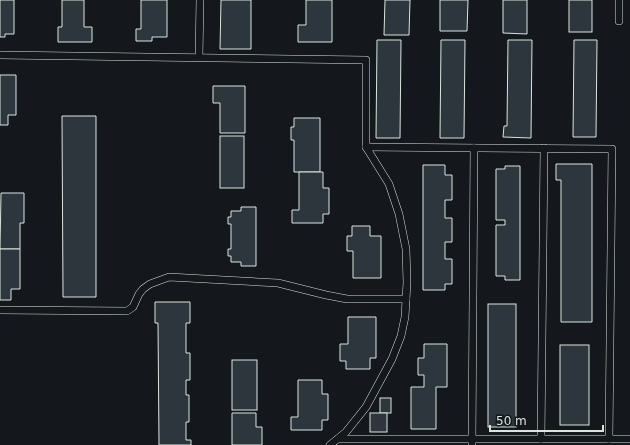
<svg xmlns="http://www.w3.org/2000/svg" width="630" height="445" font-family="'DejaVu Sans',sans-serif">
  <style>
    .building { fill: #2c363c; stroke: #d8e6dc }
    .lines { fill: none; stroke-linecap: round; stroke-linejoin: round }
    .lane-casing { stroke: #d8e6dc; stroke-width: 8 }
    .lane { stroke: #14181c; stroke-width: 7 }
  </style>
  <rect width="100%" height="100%" fill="#14181c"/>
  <g class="building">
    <polygon points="0,0 14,0 14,34 5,34 5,37 0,37"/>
    <polygon points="62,0 84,0 84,27 92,27 92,42 58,42 58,27 62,27"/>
    <polygon points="141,0 167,0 167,37 152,37 152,41 136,41 136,29 141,29"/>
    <polygon points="221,0 251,0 251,49 220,49"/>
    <polygon points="306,0 332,0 332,42 298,42 298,25 306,25"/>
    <polygon points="385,0 410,0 409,35 384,35"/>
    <polygon points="440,0 468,0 467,31 440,31"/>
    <polygon points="503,0 527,0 527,34 503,33"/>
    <rect x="569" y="0" width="23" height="32"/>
    <polygon points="377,40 401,40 400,138 376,138"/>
    <polygon points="441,40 465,40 464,138 440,138"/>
    <polygon points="508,40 532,40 531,138 503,137 504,126 507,126"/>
    <polygon points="574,40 597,40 596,137 573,137"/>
    <polygon points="0,75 16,75 16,115 8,115 8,125 0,125"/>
    <polygon points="213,86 245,86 245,133 220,133 220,103 213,103"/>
    <polygon points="62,116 96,116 96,297 63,297"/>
    <polygon points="294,118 320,118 320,172 294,172 294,140 291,140 291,127 294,127"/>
    <rect x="220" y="136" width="24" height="52"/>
    <polygon points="556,164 592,164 592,322 561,322 561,180 556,180"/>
    <polygon points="423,165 445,165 445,175 452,175 452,200 445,200 445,218 452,218 452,242 445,242 445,259 452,259 452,284 445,284 445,290 423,290"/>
    <polygon points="505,166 520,166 520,280 505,280 505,276 496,276 496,225 505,225 505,220 496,220 496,169 505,169"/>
    <polygon points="299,172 323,172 323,188 329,188 329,214 323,214 323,223 292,223 292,210 299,210"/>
    <polygon points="1,193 24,193 24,223 20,223 20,249 0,249"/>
    <polygon points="241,207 256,207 256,266 241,266 241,262 231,262 231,256 228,256 228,249 231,249 231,224 228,224 228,217 231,217 231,211 241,211"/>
    <polygon points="352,226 370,226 370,236 381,236 381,278 353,278 353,251 347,251 347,236 352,236"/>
    <polygon points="0,249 20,249 20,289 11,289 11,300 0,300"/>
    <polygon points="155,302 190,302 190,323 186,323 186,353 190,353 190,380 186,380 186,395 189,395 189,422 186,422 186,440 191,440 191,445 159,445 158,323 155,323"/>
    <rect x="488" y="304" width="28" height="123"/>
    <polygon points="348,317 376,317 376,358 370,358 370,369 346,369 346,361 340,361 340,344 348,344"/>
    <polygon points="424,344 447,344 447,387 436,387 436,429 411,429 411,387 424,387 424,375 418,375 418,358 424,358"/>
    <rect x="560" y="345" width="29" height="80"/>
    <rect x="232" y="360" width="25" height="50"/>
    <polygon points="298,380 322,380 322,394 328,394 328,420 322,420 322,430 291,430 291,417 298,417"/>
    <rect x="380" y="398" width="11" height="15"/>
    <polygon points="232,413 256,413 256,427 262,427 262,445 232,445"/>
    <rect x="370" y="413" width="17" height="19"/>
  </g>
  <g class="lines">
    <g class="lane-casing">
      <g id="lane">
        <polyline points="619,21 619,0"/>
        <polyline points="0,55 366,60 366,147 389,184 399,214 406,249 407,282 405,317 401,336 392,359 366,407 346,432 330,445"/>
        <polyline points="199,57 200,0"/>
        <polyline points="366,147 612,149 609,439"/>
        <polyline points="0,310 127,311 133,307 139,294 143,289 150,284 169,277 278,283 326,295 347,299 406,299"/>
        <polyline points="338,439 630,439"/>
        <polyline points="541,439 544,148"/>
        <polyline points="472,445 474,148"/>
      </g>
    </g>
    <use href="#lane" class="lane"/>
  </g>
  <path d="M490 425v6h113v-6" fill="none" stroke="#d8e6dc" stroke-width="2"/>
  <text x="496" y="425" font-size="12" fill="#d8e6dc" stroke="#14181c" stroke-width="3" paint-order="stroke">50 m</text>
</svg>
